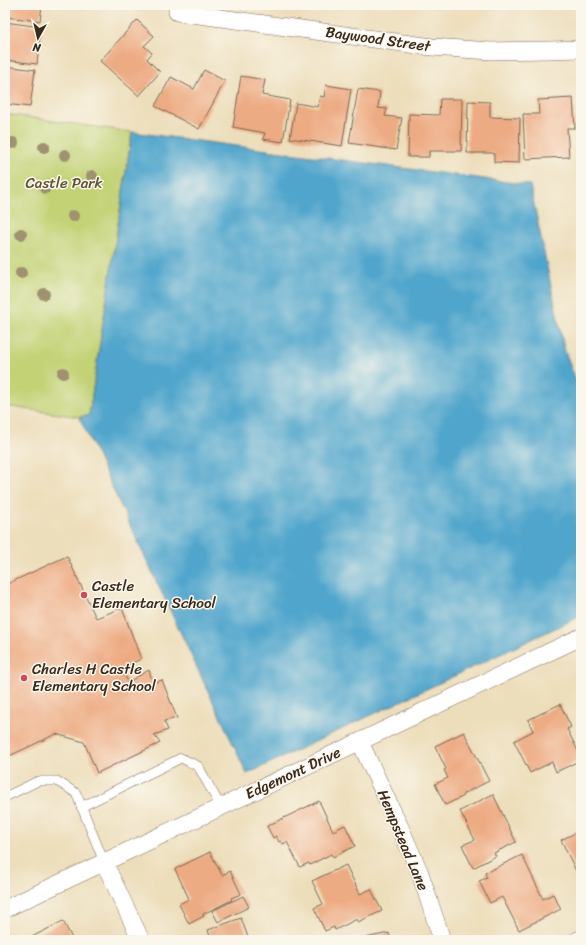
<svg xmlns="http://www.w3.org/2000/svg" width="586" height="945" font-family="Sriracha,sans-serif">
  <style>
    .green { fill: #c2d275; stroke: #7e7e4a }
    .water { fill: #50a5cc; stroke: #466875 }
    .building { fill: #edab83 }
    .lines { fill: none; stroke-linecap: round; stroke-linejoin: round }
    .lane-casing { stroke: #796955; stroke-width: 10 }
    .street-casing { stroke: #796955; stroke-width: 18 }
    .lane { stroke: #fff; stroke-width: 9 }
    .street { stroke: #fff; stroke-width: 17 }
    .tree { fill: #9e9271 }
    .poi-dot { fill: #d1495b; stroke: #fbf7ec; stroke-width: 1.5 }
    .labels { text-anchor: middle; stroke-width: 3; stroke-linejoin: round; paint-order: stroke }
    .street-label { font-size: 15px; fill: #3b2a1e; stroke: #fbf7ec }
    .park-label { font-size: 15px; fill: #5d5434; stroke: #fbf7ec }
    .poi-label { font-size: 15px; fill: #3b2a1e; stroke: #fbf7ec; text-anchor: start }
  </style>
  <rect width="100%" height="100%" fill="#fbf7ec"/>
  <filter id="ink" filterUnits="userSpaceOnUse"><feTurbulence type="fractalNoise" baseFrequency=".025" numOctaves="2"/><feDisplacementMap in="SourceGraphic" scale="8" xChannelSelector="R" yChannelSelector="G"/><feConvolveMatrix kernelMatrix="1 2 1 2 8 2 1 2 1" color-interpolation-filters="sRGB"/></filter>
  <filter id="wash" filterUnits="userSpaceOnUse"><feTurbulence type="fractalNoise" baseFrequency=".012" numOctaves="4" result="noise"/><feDisplacementMap in="SourceGraphic" scale="16" xChannelSelector="R" yChannelSelector="G"/><feGaussianBlur stdDeviation="0.9" result="paint"/><feColorMatrix in="noise" values="0 0 0 0 0 0 0 0 0 0 0 0 0 0 0 0 0 1.4 0 .05"/><feComposite in="paint" operator="in"/></filter>
  <g filter="url(#wash)">
    <rect width="100%" height="100%" fill="#eddebb"/>
    <polygon class="green" points="5,114 132,132 89,415 79,417 5,406"/>
    <polygon class="water" points="132,132 530,185 564,348 581,395 581,616 247,774 79,417 89,415"/>
    <g id="blocks">
      <g class="building">
        <polygon points="5,5 42,5 40,21 5,17"/>
        <polygon points="137,20 154,36 144,46 152,53 147,59 160,72 139,96 100,61"/>
        <polygon points="5,22 41,27 37,64 5,60"/>
        <polygon points="5,66 35,70 30,107 5,104"/>
        <polygon points="204,70 225,81 199,129 155,106 171,77 194,89"/>
        <polygon points="241,76 265,80 262,95 290,100 283,142 263,139 265,133 233,127"/>
        <polygon points="326,85 351,89 342,146 290,138 296,103 318,107 320,96 324,97"/>
        <polygon points="358,89 380,92 378,108 387,109 385,116 402,118 396,150 349,143"/>
        <polygon points="573,98 575,128 567,128 569,157 525,159 523,114 539,114 538,100"/>
        <polygon points="440,99 462,99 461,151 429,151 429,157 408,157 409,114 439,115"/>
        <polygon points="468,101 490,102 490,117 520,118 519,163 494,162 494,153 467,153"/>
        <polygon points="67,556 96,618 122,608 141,659 121,668 128,682 149,670 153,683 162,680 177,718 164,721 168,730 154,735 160,743 97,773 84,742 56,734 5,758 5,585"/>
        <polygon points="560,704 571,727 567,729 581,757 581,760 556,772 552,762 530,773 514,741 533,731 528,720"/>
        <polygon points="464,732 489,781 463,794 464,796 445,805 435,784 448,778 444,770 446,769 435,746"/>
        <polygon points="493,794 516,842 494,853 496,856 473,868 462,845 475,840 460,811"/>
        <polygon points="319,801 333,831 345,825 355,846 333,857 331,854 310,865 309,863 300,867 287,842 283,844 281,841 279,842 276,836 273,838 267,826"/>
        <polygon points="581,830 581,871 577,873 561,840"/>
        <polygon points="210,852 222,875 230,871 241,894 231,898 232,900 203,914 204,916 189,924 179,904 189,899 175,869"/>
        <polygon points="522,855 543,899 553,894 561,909 519,930 502,897 490,903 479,881 487,878 485,873"/>
        <polygon points="346,865 360,894 371,889 382,911 358,922 357,919 335,930 334,927 325,931 314,908 323,904 312,881"/>
        <polygon points="243,896 249,907 218,922 212,911"/>
        <polygon points="241,918 249,940 211,940 208,930"/>
        <polygon points="63,921 73,940 32,940 30,938"/>
        <polygon points="389,933 390,940 366,940 365,938"/>
      </g>
    </g>
  </g>
  <g filter="url(#ink)">
    <use href="#blocks" fill-opacity="0" stroke="#796955" stroke-width="1"/>
    <g class="lines">
      <g class="lane-casing">
        <g id="lane">
          <polyline points="5,797 38,781 57,781 76,793 104,862"/>
          <polyline points="81,807 181,758 198,766 221,807"/>
        </g>
      </g>
      <g class="street-casing">
        <g id="street">
          <polyline points="178,5 177,12 432,47 491,51 550,50 581,49"/>
          <polyline points="360,742 399,825 420,873 442,940"/>
          <polyline points="104,862 141,940"/>
          <polyline points="5,909 581,637"/>
          <polyline points="578,940 581,939"/>
        </g>
      </g>
      <use href="#lane" class="lane"/>
      <use href="#street" class="street"/>
    </g>
    <g class="tree">
      <circle cx="13" cy="143" r="6"/>
      <circle cx="44" cy="147" r="6"/>
      <circle cx="65" cy="155" r="6"/>
      <circle cx="92" cy="176" r="6"/>
      <circle cx="45" cy="188" r="6"/>
      <circle cx="73" cy="216" r="6"/>
      <circle cx="21" cy="234" r="6"/>
      <circle cx="21" cy="273" r="6"/>
      <circle cx="44" cy="294" r="6"/>
      <circle cx="63" cy="373" r="6"/>
    </g>
  </g>
  <g class="poi-dot">
    <circle cx="84" cy="595" r="4"/>
    <circle cx="24" cy="678" r="4"/>
  </g>
  <g class="labels">
    <g class="street-label">
      <text transform="translate(378 39) rotate(8)" y="5">Baywood Street</text>
      <text transform="translate(293 773) rotate(-25)" y="5">Edgemont Drive</text>
      <text transform="translate(403 840) rotate(67)" y="5">Hempstead Lane</text>
    </g>
    <g class="park-label">
      <text x="64" y="188">Castle Park</text>
    </g>
    <g class="poi-label">
      <text x="92" y="591">Castle<tspan x="92" dy="17">Elementary School</tspan></text>
      <text x="32" y="674">Charles H Castle<tspan x="32" dy="17">Elementary School</tspan></text>
    </g>
  </g>
  <rect width="586" height="945" fill="none" stroke="#fbf7ec" stroke-width="20"/>
  <g transform="translate(38 38) rotate(188)" stroke="#fbf7ec" stroke-width="3" paint-order="stroke">
  <path d="M0-3L7 15L0 10L-7 15Z" fill="#3b2a1e"/>
  <text y="-6" font-size="11" font-weight="bold" text-anchor="middle" fill="#3b2a1e">N</text>
  </g>
</svg>
